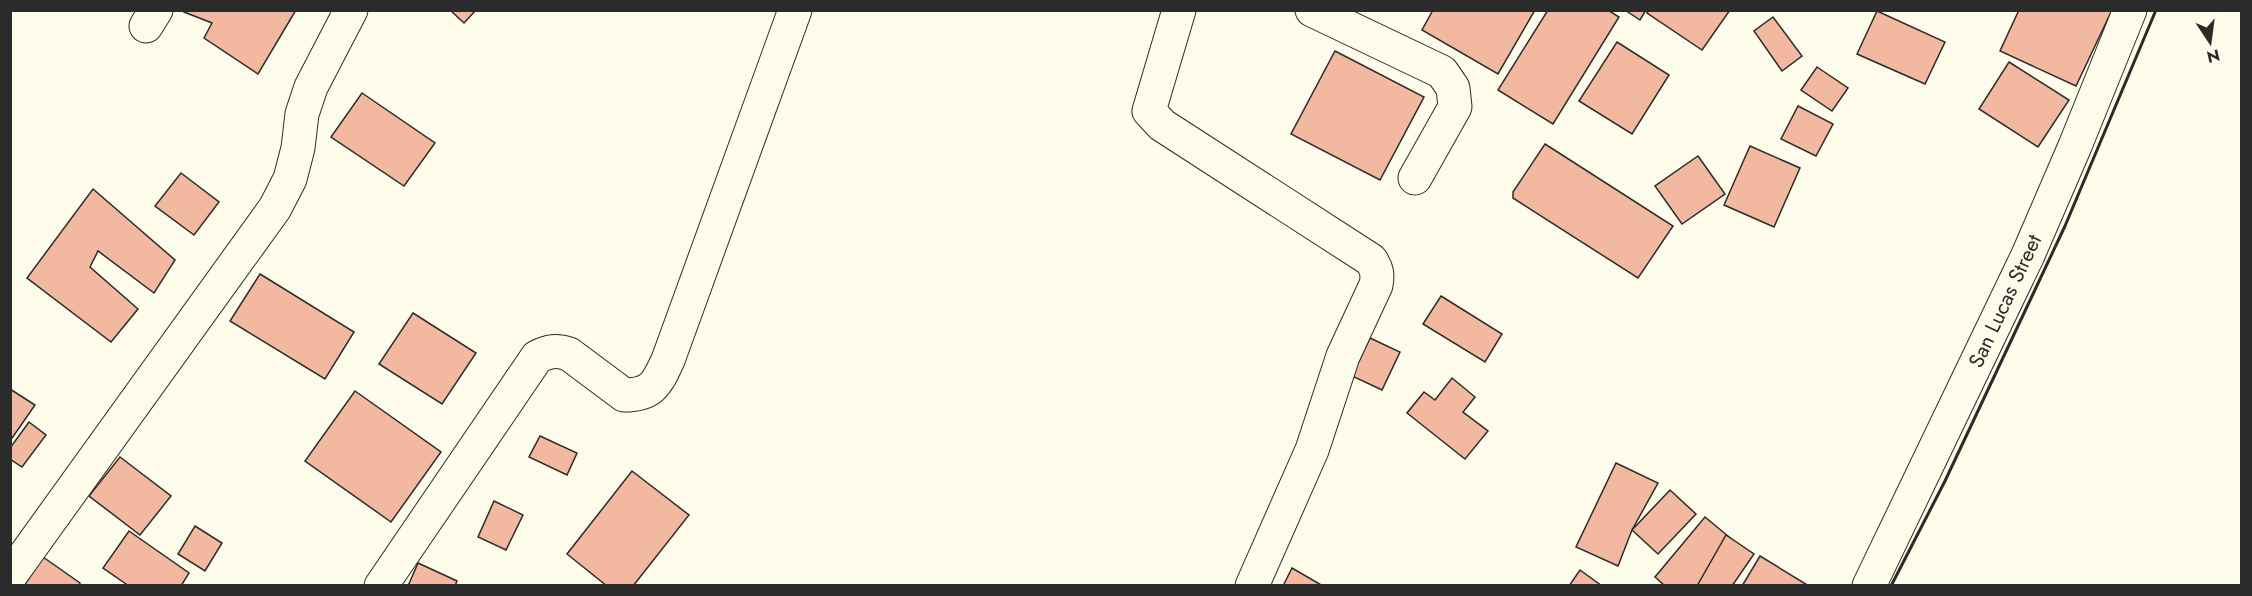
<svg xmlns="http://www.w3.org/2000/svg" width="2252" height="596" font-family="Jost,sans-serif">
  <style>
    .building { fill: #f2b8a0; stroke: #2b2b2b; stroke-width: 1.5 }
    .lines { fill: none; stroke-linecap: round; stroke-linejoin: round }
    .street-casing { stroke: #2b2b2b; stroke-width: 35 }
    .secondary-casing { stroke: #2b2b2b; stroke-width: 35 }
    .street { stroke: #fdfbea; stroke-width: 33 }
    .secondary { stroke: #fdfbea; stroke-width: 33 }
    .wall { stroke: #2b2b2b; stroke-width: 3 }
    .labels { text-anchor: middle; stroke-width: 4.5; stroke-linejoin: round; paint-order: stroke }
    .street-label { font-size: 21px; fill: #2b2b2b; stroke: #fdfbea }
  </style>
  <rect width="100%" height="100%" fill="#fdfbea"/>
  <g class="building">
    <polygon points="185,10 296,10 258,74 204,38 212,23 184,12"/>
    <polygon points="450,10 476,10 464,23"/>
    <polygon points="1433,10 1535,10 1498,74 1422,30"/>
    <polygon points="1548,10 1608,10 1619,17 1553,124 1498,90"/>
    <polygon points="1625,10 1646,10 1640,20"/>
    <polygon points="1649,10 1730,10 1702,50 1647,13"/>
    <polygon points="2019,10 2112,10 2076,86 2000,51"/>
    <polygon points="1877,11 1945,42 1925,84 1857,54"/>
    <polygon points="1773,17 1802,56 1782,71 1754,31"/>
    <polygon points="1617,42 1669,75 1632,134 1579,101"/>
    <polygon points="1335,51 1424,97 1380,180 1291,134"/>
    <polygon points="2009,62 2069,100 2038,147 1979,109"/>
    <polygon points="1817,67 1848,88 1832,111 1801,90"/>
    <polygon points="362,93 435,143 404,186 331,137"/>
    <polygon points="1798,106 1833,124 1816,156 1781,139"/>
    <polygon points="1545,144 1673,226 1638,278 1513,198 1513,192"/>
    <polygon points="1750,146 1800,168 1774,227 1724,205"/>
    <polygon points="1698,156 1725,194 1682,224 1655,186"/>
    <polygon points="181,173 219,202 194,235 155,206"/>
    <polygon points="93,189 175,260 154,293 98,251 90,267 138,309 111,342 27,278"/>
    <polygon points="260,274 354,332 325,379 230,321"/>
    <polygon points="1441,296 1502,334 1485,362 1423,324"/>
    <polygon points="413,313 476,353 442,404 379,364"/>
    <polygon points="1370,338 1400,352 1382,390 1352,376"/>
    <polygon points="1452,378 1475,397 1463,412 1488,431 1465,459 1407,413 1424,392 1435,400"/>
    <polygon points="10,389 35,405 10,441"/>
    <polygon points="355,391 441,452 391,522 305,461"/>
    <polygon points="29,422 46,435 22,467 10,459 10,448"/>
    <polygon points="540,436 577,453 567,475 529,457"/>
    <polygon points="120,457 171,496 140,535 89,496"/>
    <polygon points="1616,463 1658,483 1632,530 1618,566 1576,547"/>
    <polygon points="632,471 689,515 633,586 607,586 567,554"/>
    <polygon points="1670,490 1696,514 1658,554 1632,530"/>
    <polygon points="494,501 523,515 506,550 478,537"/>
    <polygon points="1705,517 1734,541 1697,586 1665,586 1655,577"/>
    <polygon points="195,526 222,543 205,571 178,554"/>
    <polygon points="129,531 189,573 181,586 129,586 103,568"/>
    <polygon points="1726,535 1754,554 1732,586 1697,586"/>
    <polygon points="1760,556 1809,586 1742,586"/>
    <polygon points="43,557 80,583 79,586 24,586"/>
    <polygon points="418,563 457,581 455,586 408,586"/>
    <polygon points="1292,568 1323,586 1283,586"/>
    <polygon points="1580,570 1602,586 1569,586"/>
  </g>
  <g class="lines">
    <g class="street-casing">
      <g id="street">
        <path d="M 1179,10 L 1149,111 L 1162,125 L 1371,260 C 1377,269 1378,275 1376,285 L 1343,356 L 1312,450 L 1252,586"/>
        <polyline points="1312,10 1442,72 1453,88 1455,107 1415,178"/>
        <polyline points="146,26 156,10"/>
        <polyline points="10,576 275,208 290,179 298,148 302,114 311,87 351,10"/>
        <path d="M 381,586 L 537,357 C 549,351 556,350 569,354 L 624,395 C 653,395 657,383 668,360 L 795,10"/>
      </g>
    </g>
    <g class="secondary-casing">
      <polyline id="secondary" points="1869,586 2028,255 2075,146 2130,10"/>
    </g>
    <use href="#street" class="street"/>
    <use href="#secondary" class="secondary"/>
    <polyline class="wall" points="1891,586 1945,481 2065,226 2156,10"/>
  </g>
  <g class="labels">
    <g class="street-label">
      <text transform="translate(2005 301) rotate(-65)" y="7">San Lucas Street</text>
    </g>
  </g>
  <rect width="2252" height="596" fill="none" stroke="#2b2b2b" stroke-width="24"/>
  <g transform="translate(2210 42) rotate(167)" stroke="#fdfbea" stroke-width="4.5" paint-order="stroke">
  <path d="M0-4.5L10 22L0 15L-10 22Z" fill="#2b2b2b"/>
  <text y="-9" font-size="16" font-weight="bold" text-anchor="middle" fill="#2b2b2b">N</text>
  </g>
</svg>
